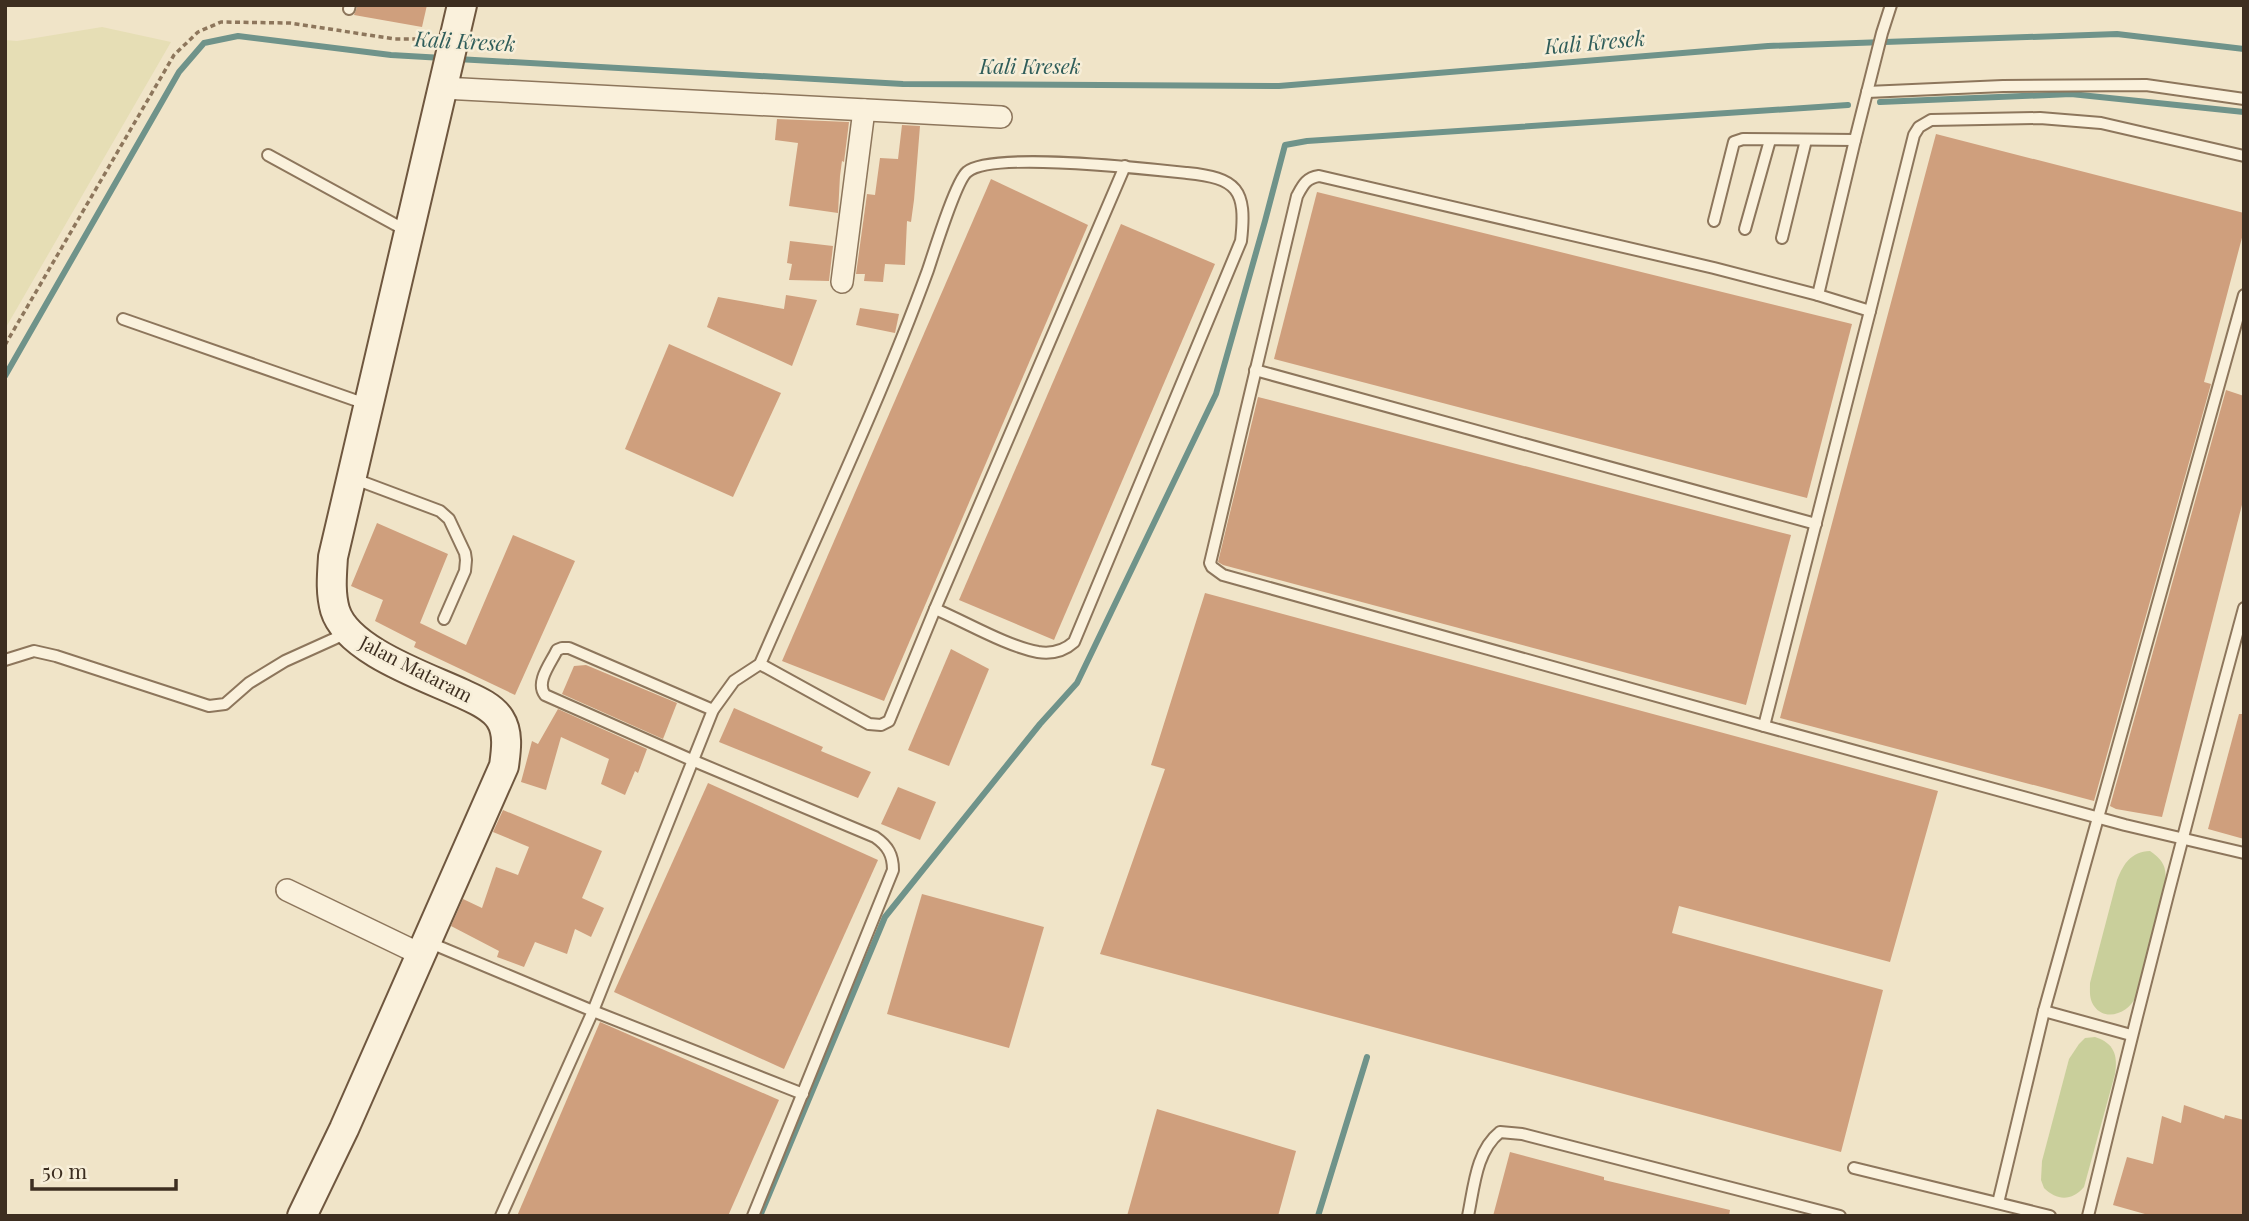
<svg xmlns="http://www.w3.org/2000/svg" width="2249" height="1221" font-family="'Playfair Display',serif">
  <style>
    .farmland { fill: #e6deb5 }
    .green { fill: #c9cf9b }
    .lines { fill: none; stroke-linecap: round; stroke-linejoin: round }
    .stream { stroke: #6f938a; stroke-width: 6 }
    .building { fill: #cf9f7d }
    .service-casing { stroke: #8d765c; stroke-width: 14 }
    .minor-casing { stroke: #8d765c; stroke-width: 24 }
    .secondary-casing { stroke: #6f573f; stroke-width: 32 }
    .path { stroke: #8d765c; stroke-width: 3.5; stroke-dasharray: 5 3.5; stroke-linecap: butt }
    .service { stroke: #faf1dc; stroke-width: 10 }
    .minor { stroke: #faf1dc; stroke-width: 21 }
    .secondary { stroke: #faf1dc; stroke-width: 28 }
    .labels { text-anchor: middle; stroke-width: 5; stroke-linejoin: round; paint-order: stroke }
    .street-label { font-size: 19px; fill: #3d2e20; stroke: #f7eed8 }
    .water-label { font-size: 21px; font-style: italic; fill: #2f5d5a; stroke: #f7eed8 }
  </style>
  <rect width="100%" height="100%" fill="#f0e4c8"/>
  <polygon class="farmland" points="102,27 171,42 5,329 5,40 17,41"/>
  <g class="green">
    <path d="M 2150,851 C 2163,860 2167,867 2165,882 L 2136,996 C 2130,1012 2106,1023 2094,1006 C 2089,999 2090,991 2090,983 L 2117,880 C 2124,863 2131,852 2150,851 Z"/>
    <path d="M 2095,1037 C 2114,1043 2118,1055 2115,1074 L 2084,1187 C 2072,1201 2057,1201 2044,1188 L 2041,1180 L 2042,1161 L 2069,1059 L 2079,1044 L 2085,1038 Z"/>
  </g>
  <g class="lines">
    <g class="stream">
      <polyline points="457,59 903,84 1279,86 1768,46 2117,34 2244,49"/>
      <polyline points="1880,102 2071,94 2244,112"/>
      <polyline points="5,376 179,72 204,43 238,36 391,55 443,58"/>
      <polyline points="760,1216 885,917 1040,724 1077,683 1216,394 1265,221 1285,145 1307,141 1848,105"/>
      <polyline points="1318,1216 1367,1057"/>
    </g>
  </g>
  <g class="building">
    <polygon points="358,5 427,5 422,27 354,15"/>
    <polygon points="777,119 849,122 844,162 842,161 843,153 840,176 838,213 789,206 798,143 775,140"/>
    <polygon points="902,125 920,126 914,200 911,222 907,221 905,265 885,264 883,282 864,281 865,274 856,274 867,194 875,195 880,158 898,159"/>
    <polygon points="1936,134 2244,213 2244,230 2204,382 2211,384 2094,801 1780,718"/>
    <polygon points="991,179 1088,225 884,701 782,661"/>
    <polygon points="1317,192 1852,324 1807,498 1274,359"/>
    <polygon points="1121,224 1215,264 1054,640 959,600"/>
    <polygon points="790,241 833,246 829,281 789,280 792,264 787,263"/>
    <polygon points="786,295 817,300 792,366 707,327 718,297 784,309"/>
    <polygon points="860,308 899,314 895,333 856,325"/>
    <polygon points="669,344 781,393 733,497 625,449"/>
    <polygon points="2226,390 2244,396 2244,497 2162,817 2116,809 2110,806"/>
    <polygon points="1258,397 1791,535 1746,705 1223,565 1218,562"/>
    <polygon points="377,523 448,554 420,623 466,645 513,535 575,561 515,695 414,647 416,642 375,621 383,600 351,586"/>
    <polygon points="1205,593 1938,791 1890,962 1679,906 1672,933 1883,990 1841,1152 1100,954 1165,769 1151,765"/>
    <polygon points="951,649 989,669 949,766 908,750"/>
    <polygon points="586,665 677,703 663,739 562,694 574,666"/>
    <polygon points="734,708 823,747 821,751 871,772 858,798 719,742"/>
    <polygon points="558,709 647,749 638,773 635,771 625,795 601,784 609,759 561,737 546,790 521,782 532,741 538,744"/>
    <polygon points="2239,714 2244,714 2244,839 2208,829"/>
    <polygon points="708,783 878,860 784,1069 614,992"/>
    <polygon points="898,787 936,802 920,840 881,824"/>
    <polygon points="503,810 602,851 582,898 604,908 591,937 575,929 567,954 535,942 524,967 497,957 499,951 451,926 463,899 482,908 496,867 518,875 529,847 493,832"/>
    <polygon points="922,894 1044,927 1009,1048 887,1014"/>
    <polygon points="600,1022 779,1100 728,1216 517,1216"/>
    <polygon points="2184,1105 2224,1119 2225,1115 2244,1120 2244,1216 2152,1216 2113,1205 2127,1157 2153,1164 2162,1116 2181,1123"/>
    <polygon points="1157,1109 1296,1151 1278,1216 1127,1216"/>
    <polygon points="1510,1152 1604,1177 1604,1180 1730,1210 1729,1216 1493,1216"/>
  </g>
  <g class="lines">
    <g class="service-casing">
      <g id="service">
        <polyline points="349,9 350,5"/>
        <polyline points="1867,92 2003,86 2146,85 2244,99"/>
        <polyline points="268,155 407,231"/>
        <path d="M 2244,156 L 2101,123 L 2040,118 L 1931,120 L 1919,127 L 1914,135 L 1870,311 L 1818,295 L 1714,268 L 1319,176 C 1306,178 1303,185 1297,196 L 1210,563 L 1212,567 L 1223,575 L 1764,726 L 2125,825 L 2244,853"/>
        <polyline points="1714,221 1734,142 1743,139 1855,140"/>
        <polyline points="1745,229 1770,140"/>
        <polyline points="1782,238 1806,140"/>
        <polyline points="1818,295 1855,140 1882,33 1891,5"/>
        <polyline points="123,319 366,404"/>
        <polyline points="1255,370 1816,524"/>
        <polyline points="352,478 440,511 449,519 465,553 466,560 465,571 444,619"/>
        <polyline points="5,660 34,651 56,656 209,706 225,704 249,683 285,661 347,633"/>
        <polyline points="760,664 869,724 881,725 889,721 935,609 1125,166"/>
        <path d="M 713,710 L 569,648 L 562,648 L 557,650 C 551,663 535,682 545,695 L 694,761 L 875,837 C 888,846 893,855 893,870 L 753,1216"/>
        <polyline points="1764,726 1870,311"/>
        <polyline points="428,942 593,1011 803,1094"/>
        <polyline points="2044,1011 2131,1035"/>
        <polyline points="1854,1168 2050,1216"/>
        <polyline points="1998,1203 2044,1011 2244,295"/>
        <path d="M 501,1216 L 593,1011 L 713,710 L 734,681 L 760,664 C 817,533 879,404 928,270 C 934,252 956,181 967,172 C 991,151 1150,169 1187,173 C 1237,178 1247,189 1241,241 L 1074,642 C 1064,651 1051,654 1038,652 C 1006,646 966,622 935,609"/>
        <path d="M 1468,1216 C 1474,1187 1476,1151 1500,1132 L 1522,1134 L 1840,1216"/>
        <path d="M 2088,1216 C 2137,1012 2189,810 2244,608"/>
      </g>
    </g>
    <g class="minor-casing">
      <g id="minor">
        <polyline points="443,88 1001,117"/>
        <polyline points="842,282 864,110"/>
        <polyline points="287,890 420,954"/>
      </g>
    </g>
    <g class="secondary-casing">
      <path id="secondary" d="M 302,1216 L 344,1129 L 504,766 C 506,751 509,733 500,719 C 492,706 474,699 461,693 C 424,676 347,650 335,610 C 330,592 332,574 333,557 L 462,5"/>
    </g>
    <polyline class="path" points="5,345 174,55 198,32 221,22 290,23 395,39 432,39"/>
    <use href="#service" class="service"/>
    <use href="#minor" class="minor"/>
    <use href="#secondary" class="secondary"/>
  </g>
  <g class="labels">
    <g class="street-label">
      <text transform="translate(416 669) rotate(27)" y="7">Jalan Mataram</text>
    </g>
    <g class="water-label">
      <text transform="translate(465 42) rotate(3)" y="7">Kali Kresek</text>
      <text transform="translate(1595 43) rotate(-5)" y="7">Kali Kresek</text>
      <text x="1030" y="74">Kali Kresek</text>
    </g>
  </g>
  <rect width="2249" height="1221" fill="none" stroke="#3d2e20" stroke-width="14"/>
  <path d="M32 1179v10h144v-10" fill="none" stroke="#3d2e20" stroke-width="3.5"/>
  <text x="42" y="1179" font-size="21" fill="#3d2e20" stroke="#f7eed8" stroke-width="5" paint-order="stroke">50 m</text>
</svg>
